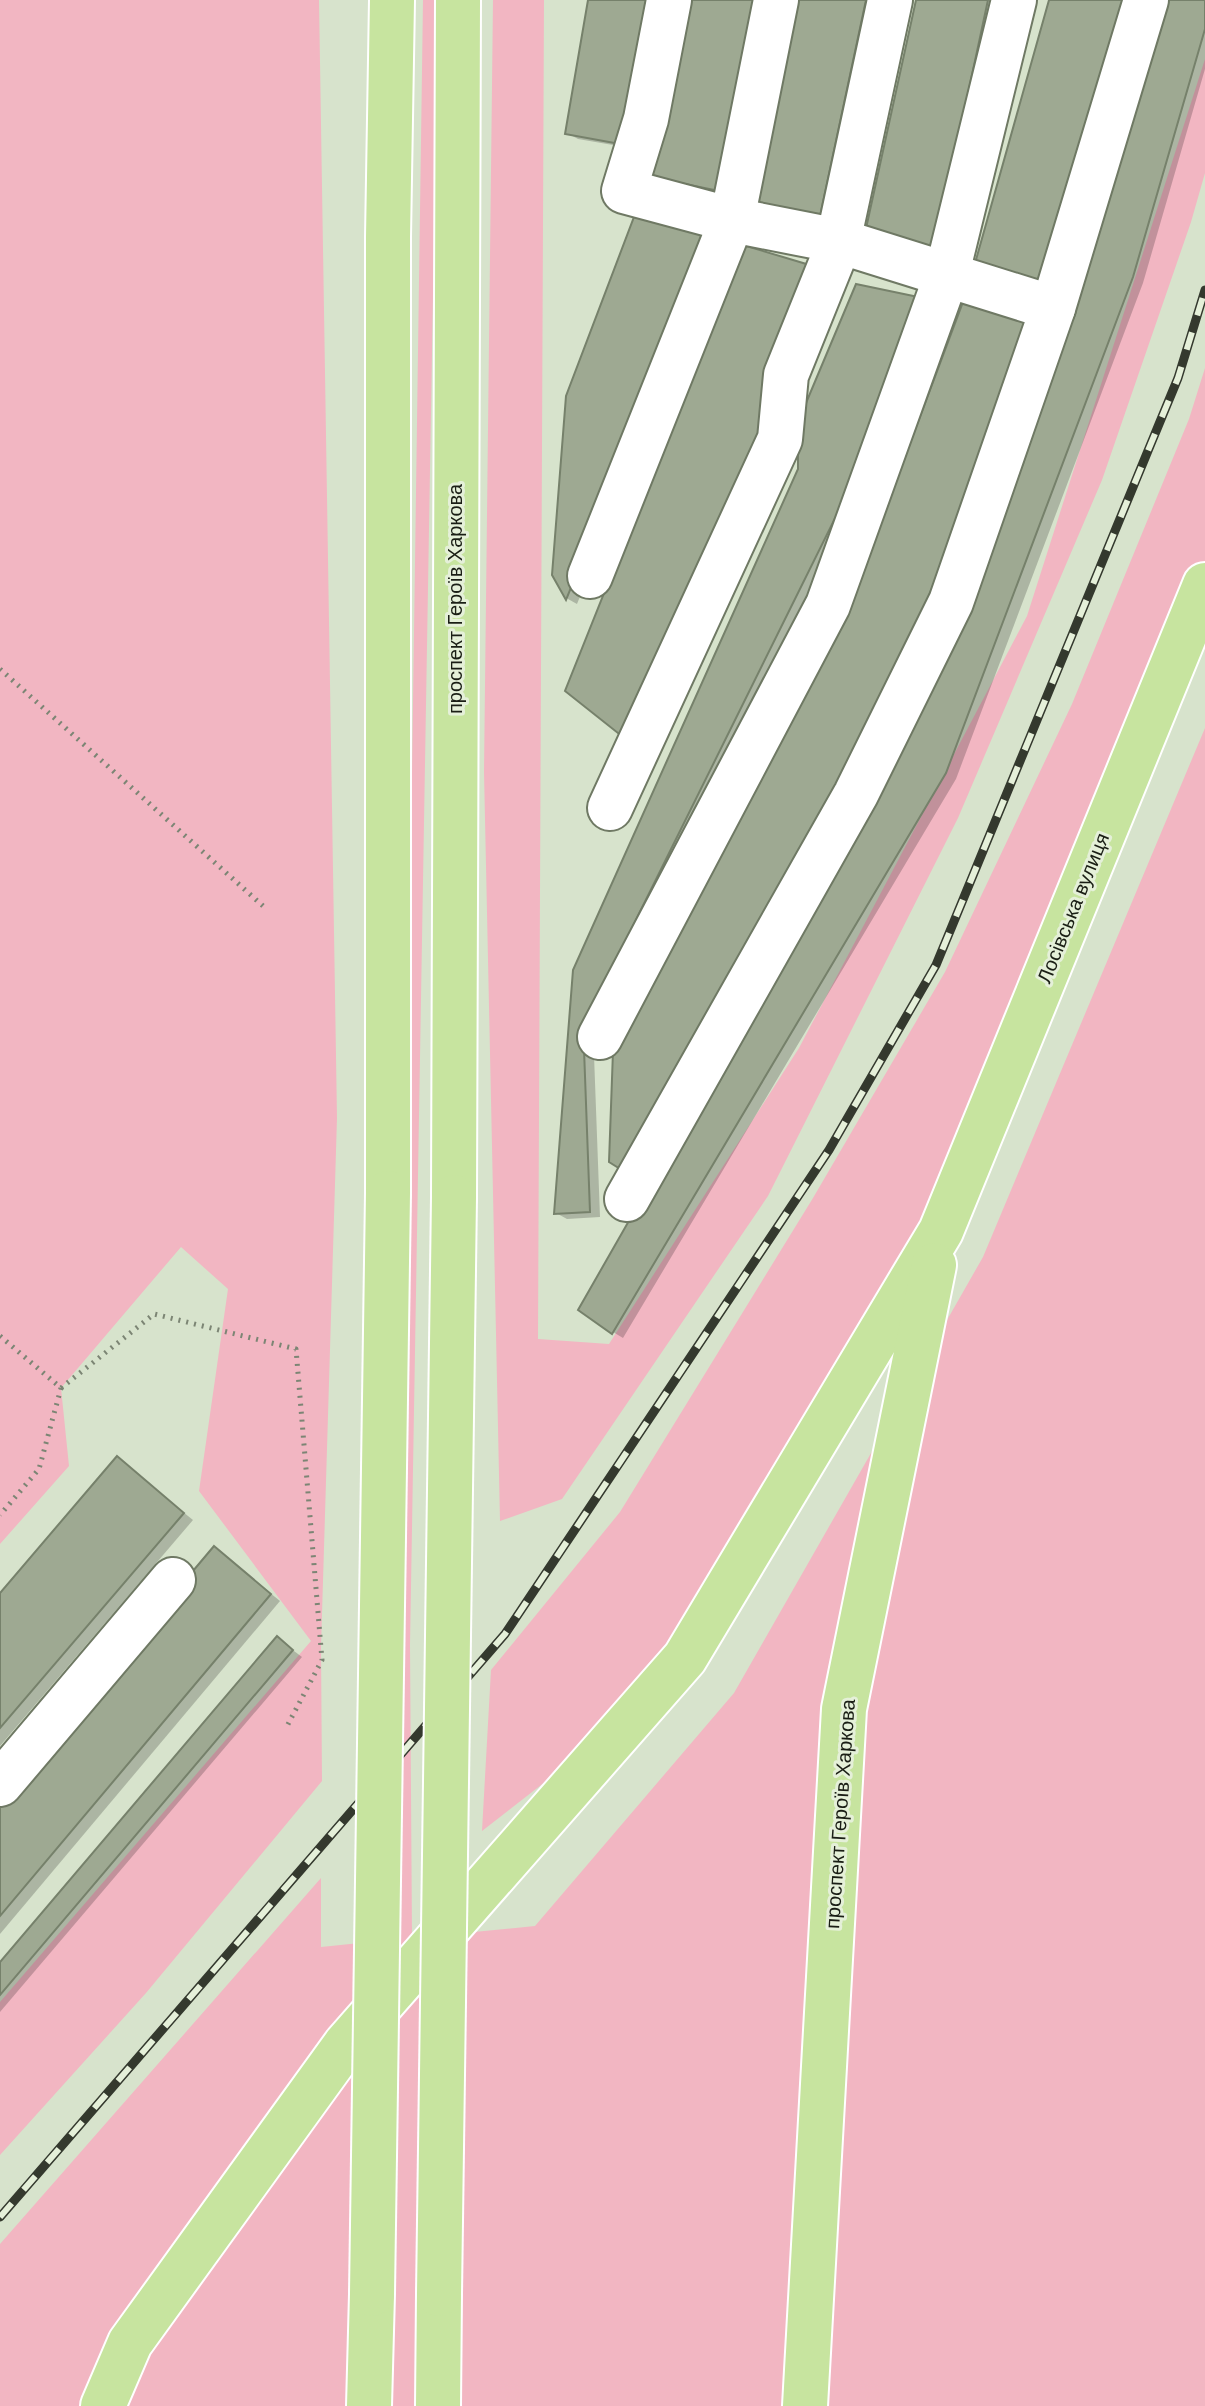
<svg xmlns="http://www.w3.org/2000/svg" width="1205" height="2406" font-family="'DM Sans',sans-serif">
  <style>
    .green { fill: #f2b6c2 }
    .shadow { fill: #0003 }
    .building { fill: #9ea992; stroke: #76816b; stroke-width: 2 }
    .lines { fill: none; stroke-linecap: round; stroke-linejoin: round }
    .minor-casing { stroke: #6f7964; stroke-width: 48 }
    .major-casing { stroke: #fff; stroke-width: 48 }
    .path { stroke: #7c8574; stroke-width: 5; stroke-dasharray: 2 6; stroke-linecap: butt }
    .minor { stroke: #fff; stroke-width: 44 }
    .major { stroke: #c7e49f; stroke-width: 44 }
    .rail-casing { stroke: #34392e; stroke-width: 9 }
    .rail { stroke: #e5f0d9; stroke-width: 6; stroke-dasharray: 18; stroke-linecap: butt }
    .major-bridge-casing { stroke: #fff; stroke-width: 48; stroke-linecap: butt }
    .major-bridge { stroke: #c7e49f; stroke-width: 44 }
    .labels { text-anchor: middle; stroke-width: 6; stroke-linejoin: round; paint-order: stroke }
    .street-label { font-size: 20px; fill: #1a1e15; stroke: #e5f0d9 }
  </style>
  <rect width="100%" height="100%" fill="#d7e3cc"/>
  <g class="green">
    <polygon points="0,0 319,0 337,1118 321,1647 322,1781 146,1993 0,2155 0,2002 311,1641 199,1491 228,1289 181,1247 61,1388 69,1466 0,1544"/>
    <polygon points="423,0 438,0 410,1645 412,1938 535,1926 734,1693 983,1257 1205,728 1205,2406 0,2406 0,2244 321,1878 321,1947 399,1939 397,1644 405,988 412,774"/>
    <polygon points="493,0 544,0 538,1339 609,1344 799,1048 1027,616 1205,59 1205,173 1191,222 1102,480 958,818 768,1196 562,1499 500,1521 484,772"/>
    <polygon points="1205,368 1205,566 863,1361 682,1638 568,1764 482,1831 491,1670 620,1512 813,1198 945,972 1072,704 1189,419"/>
  </g>
  <g class="shadow">
    <polygon points="590,0 642,150 578,139 567,133"/>
    <polygon points="690,0 729,196 663,182"/>
    <polygon points="799,0 878,0 829,225 765,211"/>
    <polygon points="918,0 1000,0 945,252"/>
    <polygon points="1170,0 1205,0 1205,69 1143,283 956,779 623,1338 613,1332 912,730 1025,465"/>
    <polygon points="723,242 577,604 568,599 554,574"/>
    <polygon points="800,469 861,492 594,1055 600,1217 567,1219 556,1213 575,971"/>
    <polygon points="117,1459 193,1520 0,1746 0,1596"/>
    <polygon points="214,1548 280,1601 0,1934 0,1803"/>
    <polygon points="278,1639 302,1657 0,2012 0,1965"/>
  </g>
  <g class="building">
    <polygon points="588,0 656,0 631,146 565,134"/>
    <polygon points="688,0 759,0 719,191 651,177"/>
    <polygon points="797,0 866,0 819,221 752,206"/>
    <polygon points="916,0 988,0 935,248 865,233"/>
    <polygon points="1049,0 1129,0 1042,293 972,274"/>
    <polygon points="1168,0 1205,0 1205,29 1133,277 946,773 612,1334 578,1310 910,729 1023,464"/>
    <polygon points="634,217 714,235 566,600 552,575 566,396"/>
    <polygon points="743,245 813,266 770,421 628,741 565,691"/>
    <polygon points="856,284 923,298 851,486 625,942 584,1049 590,1212 554,1214 573,970 798,469 798,422"/>
    <polygon points="963,302 1036,325 900,669 630,1175 609,1162 613,1051 846,614"/>
    <polygon points="117,1456 184,1513 0,1728 0,1593"/>
    <polygon points="214,1546 271,1594 0,1916 0,1800"/>
    <polygon points="277,1636 293,1650 0,1995 0,1962"/>
  </g>
  <g class="lines">
    <g class="minor-casing">
      <g id="minor">
        <polyline points="669,0 646,119 624,191 732,220 839,241 1053,308"/>
        <polyline points="590,576 732,220 776,0"/>
        <polyline points="610,808 780,439 786,375 836,251 890,0"/>
        <polyline points="600,1037 828,605 946,277 1014,0"/>
        <polyline points="627,1199 856,794 951,602 1053,308 1146,0"/>
        <polyline points="0,1784 173,1580"/>
      </g>
    </g>
    <g class="major-casing">
      <g id="major">
        <polyline points="388,1193 388,237 392,0"/>
        <polyline points="454,1197 458,0"/>
        <polyline points="103,2406 130,2343 346,2044 685,1658 941,1231 1205,585"/>
        <polyline points="369,2406 372,2294"/>
        <polyline points="438,2406 439,2294"/>
        <polyline points="805,2406 844,1709 934,1265"/>
      </g>
    </g>
    <g class="path">
      <polyline points="0,669 263,906"/>
      <polyline points="0,1336 61,1388 39,1469 0,1515"/>
      <polyline points="61,1388 154,1314 296,1349 322,1660 286,1728"/>
    </g>
    <use href="#minor" class="minor"/>
    <use href="#major" class="major"/>
    <g class="rail-casing">
      <polyline id="rail" points="0,2217 505,1634 829,1150 936,965 1178,378 1205,290"/>
    </g>
    <use href="#rail" class="rail"/>
    <g class="major-bridge-casing">
      <g id="major-bridge">
        <polyline points="372,2294 388,1193"/>
        <polyline points="439,2294 454,1197"/>
      </g>
    </g>
    <use href="#major-bridge" class="major-bridge"/>
  </g>
  <g class="labels">
    <g class="street-label">
      <text transform="translate(455 599) rotate(-90)" y="7">проспект Героїв Харкова</text>
      <text transform="translate(1073 908) rotate(-68)" y="7">Лосівська вулиця</text>
      <text transform="translate(840 1814) rotate(-86)" y="7">проспект Героїв Харкова</text>
    </g>
  </g>
</svg>
